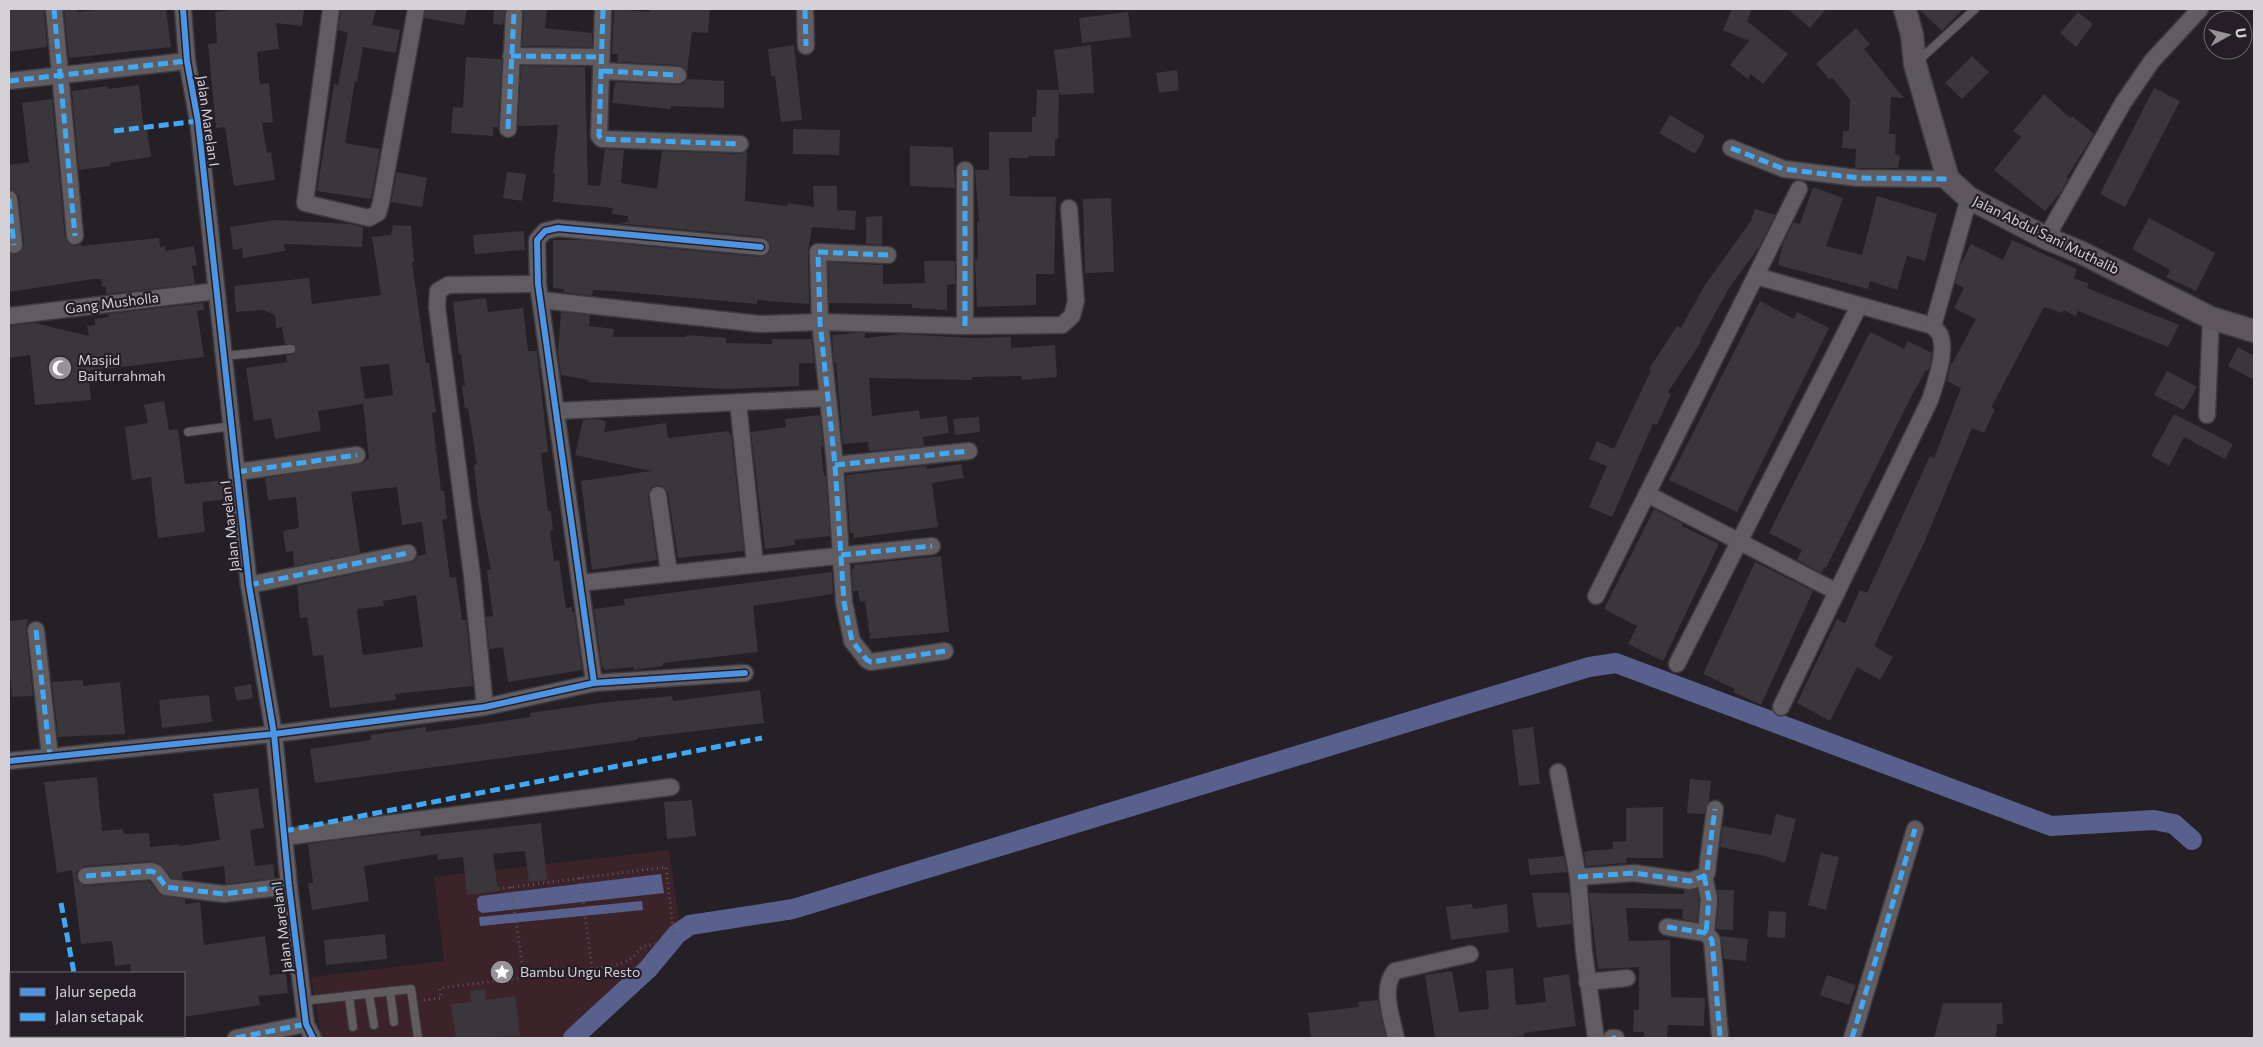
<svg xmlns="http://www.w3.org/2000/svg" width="2263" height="1047" font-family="Commissioner,sans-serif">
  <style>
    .green { fill: #3c2329 }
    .water { fill: #58618d }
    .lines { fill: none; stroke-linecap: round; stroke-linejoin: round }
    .canal { stroke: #58618d; stroke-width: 20 }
    .building { fill: #39373b; fill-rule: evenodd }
    .lane-casing { stroke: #3d3a3e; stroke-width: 10 }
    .street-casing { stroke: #3d3a3e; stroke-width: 19 }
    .secondary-casing { stroke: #3d3a3e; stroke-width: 25 }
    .path { stroke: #5a575b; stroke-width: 3; stroke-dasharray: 1 4; stroke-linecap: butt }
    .lane { stroke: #605c60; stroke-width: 8 }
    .street { stroke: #605c60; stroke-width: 16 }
    .secondary { stroke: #5d575c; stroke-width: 22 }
    .quiet { stroke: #3fa9f5; stroke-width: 5; stroke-dasharray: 10 5; stroke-linecap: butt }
    .cycleway-casing { stroke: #251e27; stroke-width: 9 }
    .cycleway { stroke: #4d94e3; stroke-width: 6 }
    .labels { text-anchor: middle; stroke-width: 4.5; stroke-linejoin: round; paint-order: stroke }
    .street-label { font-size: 14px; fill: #d5d0d6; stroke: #251e27 }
    .poi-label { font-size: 14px; fill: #d5d0d6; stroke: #251e27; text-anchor: start }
  </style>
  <rect width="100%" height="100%" fill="#242025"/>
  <polygon class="green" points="669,850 681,931 647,971 573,1038 322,1038 311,977 444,961 434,877"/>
  <g class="water">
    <polygon points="661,874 664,893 482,913 478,910 477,899 480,896"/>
    <polygon points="642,901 643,910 480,926 479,917"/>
  </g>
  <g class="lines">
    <polyline class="canal" points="573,1038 648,969 677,934 690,925 793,909 1589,667 1616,663 2051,826 2154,820 2174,824 2192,840"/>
  </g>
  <g class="building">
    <polygon points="9,9 44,9 47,47 9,52"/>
    <polygon points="64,9 77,9 77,12 106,9 166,9 171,47 69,58"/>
    <polygon points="238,9 304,9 302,26 276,23 279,49 257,52 260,84 269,83 273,122 262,123 267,153 271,152 275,180 234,186 225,127 216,128 208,44 217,43 215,12"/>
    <polygon points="341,9 376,9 372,25 400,30 396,53 363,47 357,82 355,81 345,143 380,149 371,199 317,191 334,84 338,85 348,33 338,30"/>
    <polygon points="426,9 467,9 464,25 424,18"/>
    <polygon points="494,9 506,9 503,25 493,24"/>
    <polygon points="522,9 547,9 545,28 592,33 592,47 522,46 524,15"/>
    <polygon points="614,9 649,12 650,9 710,9 708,33 692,32 687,72 684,67 679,65 617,62 618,54 612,54"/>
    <polygon points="1732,9 1752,9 1747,21 1788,54 1763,84 1751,74 1748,79 1730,65 1749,41 1723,30"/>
    <polygon points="1788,9 1826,9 1810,28"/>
    <polygon points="1919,9 1963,9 1942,31"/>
    <polygon points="1128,12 1131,37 1082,43 1079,18"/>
    <polygon points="2078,12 2093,24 2076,47 2060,33"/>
    <polygon points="1856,28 1870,44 1864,49 1904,98 1891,97 1889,134 1896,134 1895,154 1900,155 1898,168 1855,168 1856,149 1842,148 1843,131 1849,131 1850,100 1832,77 1830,80 1816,64"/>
    <polygon points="794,45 802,120 781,122 775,76 771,76 768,49"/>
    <polygon points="1091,45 1094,93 1060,95 1059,90 1058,139 1055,139 1055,156 1028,156 1028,158 1009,158 1010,196 1056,197 1054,274 1036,274 1036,305 977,307 975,260 977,260 978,252 977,221 979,221 975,170 989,170 989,132 1032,132 1032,117 1036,117 1037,90 1059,90 1054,50"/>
    <polygon points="1972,56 1989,72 1962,99 1945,83"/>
    <polygon points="466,57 502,59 498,127 493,127 493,136 451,133 453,107 463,108"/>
    <polygon points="521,66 585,67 588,185 600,186 605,149 624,150 621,183 657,189 662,151 740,154 747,151 745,201 787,206 788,203 814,207 813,186 837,186 837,210 856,211 855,230 812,227 808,252 809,304 757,300 757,304 614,291 593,290 592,296 563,292 564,289 553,288 553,240 582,240 760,257 769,253 771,247 767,239 762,237 616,223 628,222 628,216 612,214 613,208 553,202 555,173 553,173 558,125 518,126"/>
    <polygon points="1177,70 1179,90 1159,93 1156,73"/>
    <polygon points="687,79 724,81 724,108 671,106 670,109 612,103 615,82 677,85 683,84"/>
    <polygon points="139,85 144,130 147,130 151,157 110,163 110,166 79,170 72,91 107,86 108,89"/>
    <polygon points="2154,88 2180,101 2125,207 2100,194"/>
    <polygon points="2044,94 2070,118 2072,116 2094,134 2067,177 2068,179 2061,192 2045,211 1994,170 2021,137 2013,131"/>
    <polygon points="52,99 65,237 67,242 75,246 81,244 81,246 159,238 160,247 165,246 165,251 194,246 197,265 192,266 195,284 106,294 106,286 102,287 101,279 93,279 9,292 9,253 15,255 19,253 24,244 19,197 17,193 9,189 9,165 29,162 22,103"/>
    <polygon points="1670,115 1705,136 1695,154 1659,133"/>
    <polygon points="793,129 840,130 839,155 793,154"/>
    <polygon points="910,146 953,147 955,188 910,186"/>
    <polygon points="397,172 427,178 422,207 391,202"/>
    <polygon points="507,172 526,174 522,201 503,198"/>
    <polygon points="1813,187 1843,198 1826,246 1862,255 1877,196 1937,214 1925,261 1907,256 1897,290 1870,281 1868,289 1778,265 1783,244 1794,222 1800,224"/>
    <polygon points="1111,198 1114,272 1085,273 1083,199"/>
    <polygon points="1755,209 1775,215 1759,247 1729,288 1700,341 1701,342 1668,392 1671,394 1657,425 1653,424 1612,517 1589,507 1607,466 1589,459 1597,441 1614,449 1651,370 1649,369 1677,326 1681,328 1705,285 1751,221"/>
    <polygon points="882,216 882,245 866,244 866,217"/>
    <polygon points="2149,218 2215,253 2196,291 2166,277 2170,270 2132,249"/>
    <polygon points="275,220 350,224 363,227 362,247 284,244 285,251 243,258 242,248 233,250 230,227"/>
    <path d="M 393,225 L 411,226 L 414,262 L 412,262 L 426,363 L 429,363 L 436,412 L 432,413 L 441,491 L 444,491 L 447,519 L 442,520 L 450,578 L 456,577 L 462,620 L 466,620 L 473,686 L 395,694 L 396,700 L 330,708 L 323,655 L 313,656 L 307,617 L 300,618 L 297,586 L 414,561 L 418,556 L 426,554 L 422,522 L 402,525 L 397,487 L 351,492 L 360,553 L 294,566 L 293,551 L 286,552 L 283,531 L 299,528 L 296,497 L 268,500 L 265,478 L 363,463 L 369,458 L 363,404 L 318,411 L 321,431 L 275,439 L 271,418 L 254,421 L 246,368 L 287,362 L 286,355 L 294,354 L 296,348 L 293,344 L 285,344 L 282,327 L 276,328 L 275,315 L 263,310 L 236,312 L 234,286 L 309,278 L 312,304 L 381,295 L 372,237 L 391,235 ZM 389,364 L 393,395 L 365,399 L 360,367 ZM 416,595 L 423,647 L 363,655 L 357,611 L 359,611 L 358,609 L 384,606 L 383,601 Z"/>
    <polygon points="524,231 525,250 475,254 473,235"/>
    <polygon points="2012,240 2077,269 2074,278 2089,284 2087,288 2179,325 2168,347 2078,311 2076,316 2063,310 2063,313 2044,307 1991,408 1995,409 1984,433 1972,428 1924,543 1874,646 1893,657 1880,680 1857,667 1830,721 1797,703 1837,619 1845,623 1860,590 1867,593 1930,456 1934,458 1961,388 1947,381 1951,363 1952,364 1976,319 1954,308 1964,288 1955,283 1960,266 1971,244 2003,260"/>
    <polygon points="924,261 955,261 955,284 947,285 947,310 912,308 912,304 829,303 828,262 883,265 883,284 925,283"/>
    <polygon points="486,298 488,312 523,308 528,351 537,351 548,452 541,453 548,511 551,511 553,530 550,531 554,561 559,560 566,608 572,607 572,612 574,612 582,670 508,682 503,647 489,649 486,617 493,616 487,570 491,570 478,503 474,465 477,464 468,408 465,409 462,386 465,386 461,354 459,355 453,302"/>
    <polygon points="1760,301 1794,319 1797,312 1829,328 1737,512 1669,480"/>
    <polygon points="203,303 204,310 197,311 204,357 88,371 91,400 35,405 30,355 9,358 9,326 35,323 89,336 87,326 95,325 95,319 109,317 108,314"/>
    <polygon points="561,312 590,315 589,326 614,329 613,337 686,337 687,335 726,338 726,343 772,344 772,339 812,339 814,363 799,363 799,386 725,389 588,382 589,380 561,375 558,352"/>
    <polygon points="1870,332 1904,349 1908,341 1932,353 1930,366 1928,371 1926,370 1912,395 1826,568 1824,567 1822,573 1797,560 1802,550 1769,533"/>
    <polygon points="853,333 865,333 865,338 903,334 972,338 1011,337 1011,348 1055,345 1057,377 1022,380 1021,376 972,377 972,380 869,378 872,416 919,410 920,419 947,416 949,433 923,437 924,446 869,451 868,442 843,444 836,363 834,363 832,339 833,335"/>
    <polygon points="2238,347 2254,356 2254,380 2228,366"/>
    <polygon points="2167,371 2197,387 2184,410 2154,395"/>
    <polygon points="164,401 169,430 178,429 185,484 226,480 228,499 202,502 205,532 158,538 151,477 132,480 125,427 148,423 144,405"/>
    <polygon points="2174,414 2233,444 2225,459 2184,437 2169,466 2151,456"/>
    <polygon points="820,415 823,446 821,446 824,476 826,476 830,536 794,540 795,545 765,549 751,432 786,427 785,419"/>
    <polygon points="979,417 980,432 955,435 953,419"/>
    <polygon points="595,419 606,421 604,432 666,423 668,438 729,431 729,434 731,434 744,551 678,558 668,493 662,486 657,485 652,487 648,496 657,560 592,570 581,481 651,471 575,455 583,420"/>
    <polygon points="961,464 964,478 932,483 938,527 854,538 853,533 850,533 846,475 926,466 927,469"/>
    <polygon points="1654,509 1683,524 1682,526 1719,544 1663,661 1628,644 1637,626 1604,609"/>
    <polygon points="941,556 949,632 870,639 865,601 860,602 858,591 853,591 852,569 854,569 854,565"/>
    <polygon points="1755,562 1813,591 1761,705 1733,692 1735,689 1703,674"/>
    <polygon points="832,572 833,594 753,606 758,652 663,663 663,666 634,670 633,667 604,670 604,667 602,667 594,609 625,605 624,599"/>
    <polygon points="28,619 26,631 33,696 12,697 9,664 9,621"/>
    <polygon points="83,680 83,686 120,682 125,734 58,737 52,682"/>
    <polygon points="251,684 253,698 237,701 234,687"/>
    <polygon points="760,690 764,723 637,738 637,740 315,783 310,749 371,740 370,735 426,727 426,732 530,717 530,713 599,703 672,696 673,701"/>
    <polygon points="209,695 212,722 162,728 159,700"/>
    <polygon points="1533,727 1540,784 1519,786 1512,730"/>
    <polygon points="97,777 102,831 123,829 124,834 149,833 150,847 179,844 179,846 220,840 213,794 258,788 264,828 250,830 255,866 273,864 275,878 226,884 224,866 182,872 183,879 172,878 160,864 150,861 85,866 77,871 76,877 78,882 86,886 149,881 161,896 185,899 185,904 200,902 204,945 265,936 270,975 286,973 288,993 258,996 260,1005 184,1017 184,973 131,973 130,964 115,966 112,941 81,944 72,870 57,873 44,782"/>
    <polygon points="1690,779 1711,781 1709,801 1704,814 1687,813"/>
    <polygon points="692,800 696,836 667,839 664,802"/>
    <polygon points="1663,807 1663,858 1626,858 1627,863 1586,866 1584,853 1587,851 1613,849 1613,842 1626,841 1626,808"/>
    <polygon points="1776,814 1796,819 1785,863 1765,856 1720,847 1723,826 1771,835"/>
    <polygon points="541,823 547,880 529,882 525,851 493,854 498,891 467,895 463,857 438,860 437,854 364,866 369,901 312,910 308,883 313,883 308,844 420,830 421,836"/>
    <polygon points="1821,853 1839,857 1826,910 1808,905"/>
    <polygon points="1564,856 1567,872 1530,875 1528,859"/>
    <polygon points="1697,889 1699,900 1697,922 1682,919 1683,909 1626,908 1629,941 1670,940 1671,997 1705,998 1704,1026 1668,1025 1667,1038 1644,1038 1644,1032 1633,1032 1634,1010 1639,1010 1639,967 1598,969 1589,893 1684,894 1684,890"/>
    <polygon points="1717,890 1734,890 1733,930 1716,929 1719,900"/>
    <polygon points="1532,893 1569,893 1572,924 1537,928"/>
    <polygon points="1472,904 1473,909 1507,904 1509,932 1451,940 1446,907"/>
    <polygon points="1769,911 1786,912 1785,938 1767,937"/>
    <polygon points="385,934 387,959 326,965 324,940"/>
    <polygon points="1721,936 1748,939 1746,961 1724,959"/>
    <polygon points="1513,968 1516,1005 1546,1002 1543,978 1569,974 1576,1026 1524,1033 1524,1036 1505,1038 1435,1038 1425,975 1452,971 1459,1012 1489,1009 1486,971"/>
    <polygon points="1827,975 1856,985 1849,1005 1820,995"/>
    <polygon points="485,989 486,1000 515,996 520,1036 456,1038 451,1004 471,1002 470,991"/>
    <polygon points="1378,1000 1386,1038 1311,1038 1308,1013 1359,1007 1358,1002"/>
    <polygon points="1943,1003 2002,1003 2003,1024 1997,1024 1996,1038 1934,1038"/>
  </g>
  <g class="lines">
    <g class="lane-casing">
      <g id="lane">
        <polyline points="1918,61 1975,9"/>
        <polyline points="224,356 291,349"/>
        <polyline points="188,432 232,426"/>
        <polyline points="390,991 394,1022"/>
        <polyline points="369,994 374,1025"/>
        <polyline points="349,996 353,1027"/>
        <polyline points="303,1001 411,989 418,1038"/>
      </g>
    </g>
    <g class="street-casing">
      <g id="street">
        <polyline points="54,9 75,236"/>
        <polyline points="183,9 187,61 198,121 249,585 274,734 289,886 306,1024 313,1038"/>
        <polyline points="331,9 305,203 369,218 378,213 381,202 416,9"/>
        <polyline points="603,9 599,136 602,139 740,144"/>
        <polyline points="805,9 806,46"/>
        <polyline points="511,56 601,57"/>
        <polyline points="603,71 678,75"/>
        <polyline points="9,81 187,61"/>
        <polyline points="508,129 514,14"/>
        <polyline points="1731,148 1784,169 1858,178 1948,179"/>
        <polyline points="1799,189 1647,494 1837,592"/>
        <polyline points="9,199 14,245"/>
        <polyline points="2046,238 2123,103 2152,61 2200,9"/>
        <polyline points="888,255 818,252 820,322 835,465 844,602 852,641 867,660 871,662 945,651"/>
        <polyline points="1756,276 1933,326"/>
        <polyline points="541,300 760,324 820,322 965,326 1062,325 1072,316 1076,301 1069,208"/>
        <polyline points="9,316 216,291"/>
        <polyline points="965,326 965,170"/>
        <polyline points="738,402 755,564"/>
        <polyline points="556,411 828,398"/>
        <polyline points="2207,415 2211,318"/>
        <polyline points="835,465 969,451"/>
        <polyline points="237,472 357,455"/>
        <polyline points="658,495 669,573"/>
        <polyline points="580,583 932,546"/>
        <polyline points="249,585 408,553"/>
        <polyline points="1596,596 1647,494"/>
        <polyline points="36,630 50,757"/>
        <polyline points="1677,664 1859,306"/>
        <polyline points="594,683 538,284 537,240 545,231 558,228 761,247"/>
        <polyline points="485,707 472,576 437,307 438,291 448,285 538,284"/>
        <path d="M 1781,707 L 1930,400 C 1935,385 1947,351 1940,335 C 1939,332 1935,329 1933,326 L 1969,198"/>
        <polyline points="9,761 274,734 485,707 594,683 745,673"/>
        <polyline points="1558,772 1578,877 1584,952 1596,1038"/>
        <polyline points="285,837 671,787"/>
        <polyline points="86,876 151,871 156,873 166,887 224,894 289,886"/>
        <polyline points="1704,876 1709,899 1706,933"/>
        <polyline points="1578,877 1634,873 1690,881 1704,876 1707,873 1708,862 1715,809"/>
        <polyline points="1667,927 1706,933 1712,940 1720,1036"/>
        <polyline points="1587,982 1627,978"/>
        <polyline points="236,1038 306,1024"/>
        <path d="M 1396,1038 C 1392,1018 1380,988 1395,971 L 1470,954"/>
        <polyline points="1612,1038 1616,1038"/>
        <polyline points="1852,1038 1915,829"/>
      </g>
    </g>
    <g class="secondary-casing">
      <polyline id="secondary" points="1905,9 1912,35 1915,64 1948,179 1969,198 2046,238 2080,252 2211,318 2254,331"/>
    </g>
    <g class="path">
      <polyline points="580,878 592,968"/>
      <polyline points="511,887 524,977"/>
      <path d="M 424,1000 L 441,998 L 440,988 L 612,966 C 627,962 634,958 643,946 L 667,943 L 674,936 L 666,867 L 498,889"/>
    </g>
    <use href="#lane" class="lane"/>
    <use href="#street" class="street"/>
    <use href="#secondary" class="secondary"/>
    <g class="quiet">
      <polyline points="54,9 75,236"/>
      <polyline points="603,9 599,136 602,139 740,144"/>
      <polyline points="805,9 806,46"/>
      <polyline points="511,56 601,57"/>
      <polyline points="603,71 678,75"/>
      <polyline points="9,81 187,61"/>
      <polyline points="508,129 514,14"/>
      <polyline points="114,131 198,121"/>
      <polyline points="1731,148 1784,169 1858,178 1948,179"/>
      <polyline points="9,199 14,245"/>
      <polyline points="888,255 818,252 820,322 835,465 844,602 852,641 867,660 871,662 945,651"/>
      <polyline points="965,326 965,170"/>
      <polyline points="835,465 969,451"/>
      <polyline points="237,472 357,455"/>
      <polyline points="841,555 932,546"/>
      <polyline points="249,585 408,553"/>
      <polyline points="36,630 50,757"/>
      <polyline points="284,831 762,738"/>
      <polyline points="86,876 151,871 156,873 166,887 224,894 289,886"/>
      <polyline points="1704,876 1709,899 1706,933"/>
      <polyline points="1578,877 1634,873 1690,881 1704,876 1707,873 1708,862 1715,809"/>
      <polyline points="61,903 74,973"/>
      <polyline points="1667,927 1706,933 1712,940 1720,1036"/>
      <polyline points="85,1036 85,1038"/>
      <polyline points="236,1038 306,1024"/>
      <polyline points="1612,1038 1616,1038"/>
      <polyline points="1852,1038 1915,829"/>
    </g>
    <g class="cycleway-casing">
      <g id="cycleway">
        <polyline points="183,9 187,61 198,121 249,585 274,734 289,886 306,1024 313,1038"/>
        <polyline points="594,683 538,284 537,240 545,231 558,228 761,247"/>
        <polyline points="9,761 274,734 485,707 594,683 745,673"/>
      </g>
    </g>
    <use href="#cycleway" class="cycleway"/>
  </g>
  <defs>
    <g id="mosque-disc" transform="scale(1.25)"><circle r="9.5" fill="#979298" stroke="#251e27"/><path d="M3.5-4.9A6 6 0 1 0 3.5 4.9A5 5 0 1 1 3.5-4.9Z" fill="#fff"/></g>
    <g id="sight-disc" transform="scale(1.25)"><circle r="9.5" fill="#979298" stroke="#251e27"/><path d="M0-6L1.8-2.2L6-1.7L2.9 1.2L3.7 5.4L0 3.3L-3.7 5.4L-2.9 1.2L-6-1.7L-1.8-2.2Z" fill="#fff"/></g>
  </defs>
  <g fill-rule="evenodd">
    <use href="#mosque-disc" x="60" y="368"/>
    <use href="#sight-disc" x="502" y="972"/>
  </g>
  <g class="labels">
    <g class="street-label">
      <text transform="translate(208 121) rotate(82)" y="5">Jalan Marelan I</text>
      <text transform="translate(2046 235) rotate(26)" y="5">Jalan Abdul Sani Muthalib</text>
      <text transform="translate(112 303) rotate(-7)" y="5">Gang Musholla</text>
      <text transform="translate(230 526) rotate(-96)" y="5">Jalan Marelan I</text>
      <text transform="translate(282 927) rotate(-97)" y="5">Jalan Marelan I</text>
    </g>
    <g class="poi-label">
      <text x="78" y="365">Masjid<tspan x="78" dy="16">Baiturrahmah</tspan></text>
      <text x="520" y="977">Bambu Ungu Resto</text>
    </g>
  </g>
  <rect width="2263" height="1047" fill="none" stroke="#d5d0d6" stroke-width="20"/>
  <rect x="10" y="972" width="175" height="65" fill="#251e27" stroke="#6b656d"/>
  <rect x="20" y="988" width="25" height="8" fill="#4d94e3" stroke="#6b656d"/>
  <text x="55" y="997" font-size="15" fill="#d5d0d6">Jalur sepeda</text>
  <rect x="20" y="1013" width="25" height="8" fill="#3fa9f5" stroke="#6b656d"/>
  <text x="55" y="1022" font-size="15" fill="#d5d0d6">Jalan setapak</text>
  <g transform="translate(2228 35) rotate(82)"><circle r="24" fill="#251e27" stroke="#6b656d"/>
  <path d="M0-4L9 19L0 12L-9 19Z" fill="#979298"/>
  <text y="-8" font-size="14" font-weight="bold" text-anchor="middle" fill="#d5d0d6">U</text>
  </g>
</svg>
